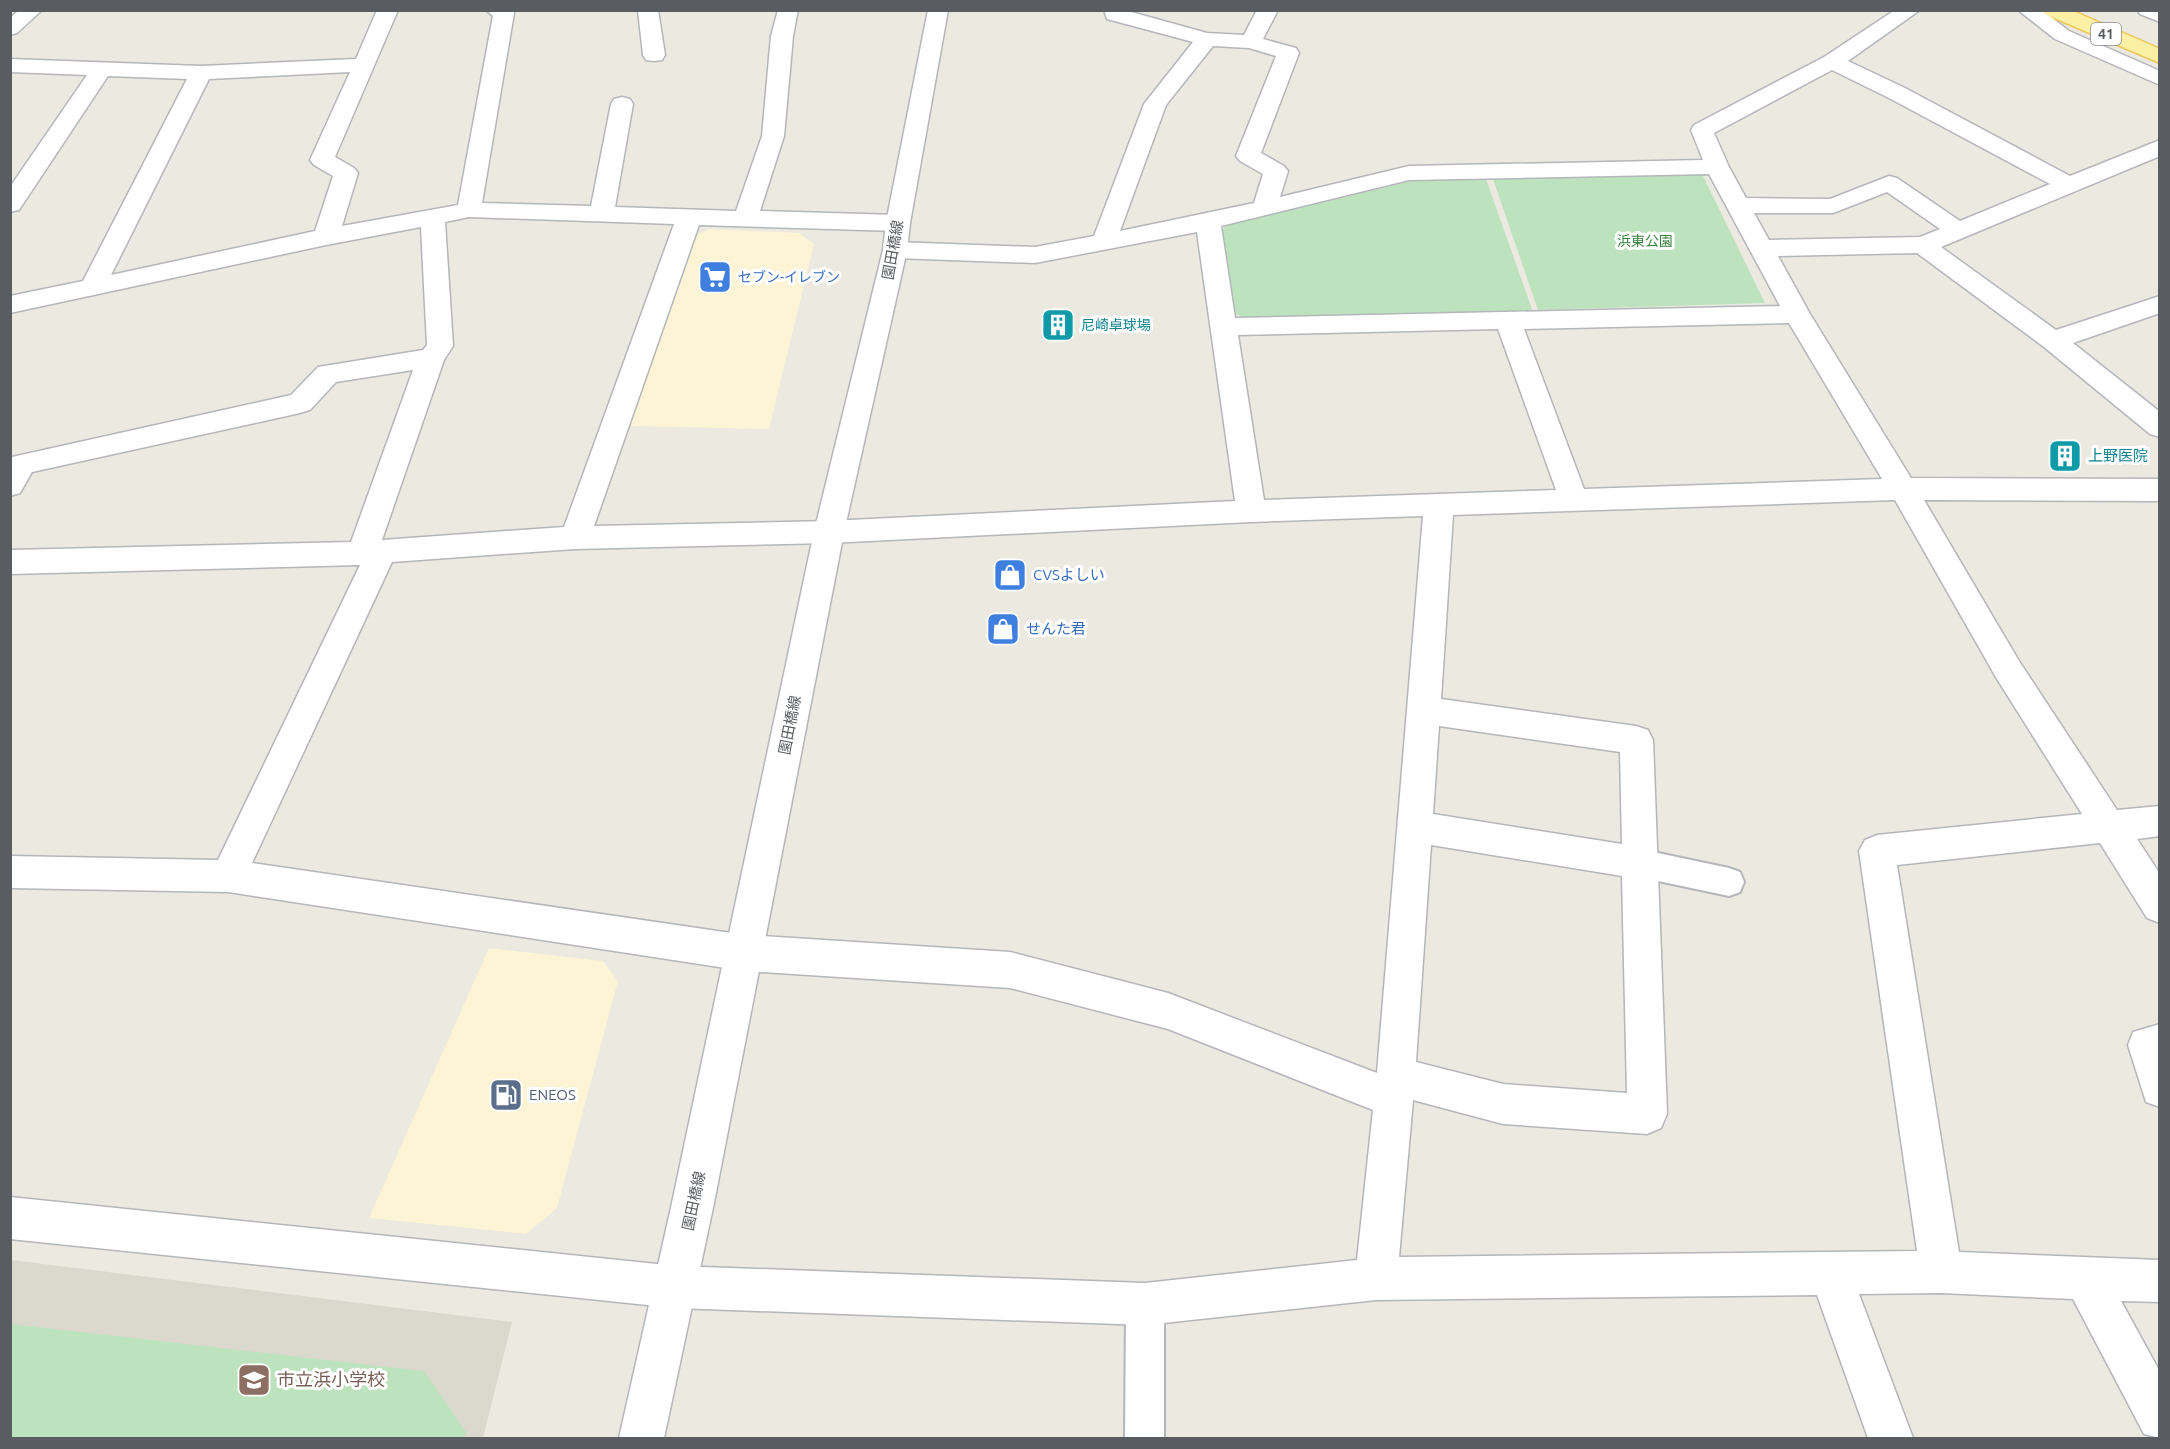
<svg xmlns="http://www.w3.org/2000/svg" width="2170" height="1449" font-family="Ubuntu,'Noto Sans JP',sans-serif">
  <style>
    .commercial { fill: #fcf4d4 }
    .education { fill: #dbd8ce }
    .green { fill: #bde3be }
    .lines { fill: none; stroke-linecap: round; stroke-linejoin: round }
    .service-casing { stroke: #b3b6bb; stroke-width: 4 }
    .minor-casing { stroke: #b3b6bb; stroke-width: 3 }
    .tertiary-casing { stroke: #b3b6bb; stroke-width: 3 }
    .primary-casing { stroke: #ebc659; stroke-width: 3 }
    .service { fill: #fff; fill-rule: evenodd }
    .minor { fill: #fff; fill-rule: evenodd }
    .tertiary { fill: #fff; fill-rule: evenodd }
    .primary { fill: #fcf0a5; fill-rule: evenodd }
    .labels { text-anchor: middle; stroke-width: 6; stroke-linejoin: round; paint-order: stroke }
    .shield { fill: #fff; stroke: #8b8d90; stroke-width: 1.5 }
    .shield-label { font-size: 14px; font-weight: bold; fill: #595c61 }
    .far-park-label { font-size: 14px; fill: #37813d; stroke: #fff }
    .far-shop-label { font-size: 14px; fill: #366cbe; stroke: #fff; text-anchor: start }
    .far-culture-label { font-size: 14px; fill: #0d838f; stroke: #fff; text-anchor: start }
    .street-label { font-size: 15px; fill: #595c61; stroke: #fff }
    .culture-label { font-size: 15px; fill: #0d838f; stroke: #fff; text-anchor: start }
    .shop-label { font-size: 15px; fill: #366cbe; stroke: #fff; text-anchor: start }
    .service-label { font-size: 15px; fill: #4e5e75; stroke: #fff; text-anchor: start }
    .near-education-label { font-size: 18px; fill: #785e54; stroke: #fff; text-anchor: start }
  </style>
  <rect width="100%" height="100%" fill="#ebe9e0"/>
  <g class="commercial">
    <polygon points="709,229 799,233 814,244 769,429 629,426 695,236"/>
    <polygon points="489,948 603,961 618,981 557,1208 526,1234 369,1218"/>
  </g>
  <polygon class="education" points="11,1260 512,1322 483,1438 11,1438"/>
  <g class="green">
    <polygon points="1702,174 1765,303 1538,310 1493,179"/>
    <polygon points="1486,179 1533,312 1245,319 1233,312 1220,232 1228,224 1413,181"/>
    <polygon points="11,1324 424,1371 466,1432 464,1438 11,1438"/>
  </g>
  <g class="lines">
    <g class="service-casing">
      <g id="service">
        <polygon points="1639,849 1729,868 1740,872 1744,882 1740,892 1729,896 1639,877 1628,873 1624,863 1628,853"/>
        <polygon points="1145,1285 1158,1291 1164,1304 1164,1438 1125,1438 1126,1304 1132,1291"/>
      </g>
    </g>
    <g class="minor-casing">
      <g id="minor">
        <polygon points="19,10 42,10 17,33 10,35 10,18"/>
        <path d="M 377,10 L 398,10 L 335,157 L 354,168 L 358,173 L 342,226 L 458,205 L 493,16 L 486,10 L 513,10 L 514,13 L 482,203 L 591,206 L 611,104 L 614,99 L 622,97 L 630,99 L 633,104 L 615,207 L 736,211 L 762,136 L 771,36 L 778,10 L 798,10 L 793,36 L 784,136 L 760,211 L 898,215 L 907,218 L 910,223 L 907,228 L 898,231 L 699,225 L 594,526 L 829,521 L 1235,501 L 1197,232 L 1035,263 L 895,258 L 886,256 L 883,250 L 886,244 L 895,242 L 1035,247 L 1094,236 L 1144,104 L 1193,42 L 1107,19 L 1104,10 L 1124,10 L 1207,33 L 1244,35 L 1257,10 L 1278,10 L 1263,39 L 1296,48 L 1299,53 L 1261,153 L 1284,166 L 1288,171 L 1280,197 L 1409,166 L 1703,160 L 1691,130 L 1694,125 L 1824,57 L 1895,10 L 1920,10 L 1848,61 L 1905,88 L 2070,176 L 2160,140 L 2160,156 L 1941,247 L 2056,330 L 2160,296 L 2160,313 L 2073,343 L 2160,412 L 2160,437 L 2150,434 L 2044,347 L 1917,253 L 1778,256 L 1810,314 L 1911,478 L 2160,479 L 2160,501 L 1924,500 L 2019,661 L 2117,810 L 2160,806 L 2160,836 L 2137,839 L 2160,874 L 2160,923 L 2147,918 L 2100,843 L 1897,865 L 1959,1252 L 2160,1260 L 2160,1302 L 2121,1301 L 2160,1372 L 2160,1438 L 2144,1434 L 2073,1299 L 1941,1293 L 1859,1294 L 1913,1438 L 1868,1438 L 1817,1295 L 1376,1300 L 1145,1325 L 676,1308 L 10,1239 L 10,1197 L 676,1266 L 1145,1283 L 1357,1260 L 1373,1110 L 1168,1029 L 1010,988 L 745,971 L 228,892 L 10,888 L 10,856 L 218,860 L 360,565 L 10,574 L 10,550 L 351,542 L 413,370 L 336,382 L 310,410 L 300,413 L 32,472 L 20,493 L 10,496 L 12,457 L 291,395 L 318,367 L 423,350 L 427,345 L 421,227 L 326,245 L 10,313 L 10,296 L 83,281 L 187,79 L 108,76 L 19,210 L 10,212 L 10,187 L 87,75 L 10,72 L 10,59 L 201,66 L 356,59 ZM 1213,46 L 1249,48 L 1276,56 L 1236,156 L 1240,161 L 1263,174 L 1254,203 L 1120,231 L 1166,105 ZM 1832,70 L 1889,98 L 2050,184 L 1960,221 L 1897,178 L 1889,176 L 1830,199 L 1746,198 L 1729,167 L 1714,133 ZM 350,72 L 310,160 L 314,165 L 333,176 L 315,231 L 111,275 L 209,79 ZM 1709,174 L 1780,306 L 1235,318 L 1221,226 L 1409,180 ZM 1887,192 L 1940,229 L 1920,237 L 1769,240 L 1754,213 L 1833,213 ZM 469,217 L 674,224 L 564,527 L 382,540 L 444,360 L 453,346 L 445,222 ZM 1789,323 L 1882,479 L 1584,489 L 1524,329 ZM 1498,329 L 1556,490 L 1264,500 L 1238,335 ZM 1895,500 L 1997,679 L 2082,814 L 1877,835 L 1865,840 L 1859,851 L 1917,1251 L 1399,1257 L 1413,1100 L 1503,1124 L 1647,1134 L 1661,1128 L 1667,1114 L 1653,740 L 1648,730 L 1636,726 L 1441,699 L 1453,515 ZM 1423,516 L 1377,1073 L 1168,993 L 1010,952 L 745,935 L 252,863 L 392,562 L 575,549 L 829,543 L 1251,522 ZM 1439,726 L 1620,752 L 1622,844 L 1433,814 ZM 1431,845 L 1622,876 L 1627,1093 L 1503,1084 L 1416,1062 Z"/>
        <polygon points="638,10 658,10 665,55 662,60 654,61 646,60 643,55"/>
        <polygon points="2018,10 2042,10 2069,31 2160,71 2160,85 2055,39"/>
        <polygon points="2137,10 2160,10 2160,22 2140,14"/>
        <polygon points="2160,1024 2160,1107 2146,1102 2128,1045 2133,1032"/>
      </g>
    </g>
    <g class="tertiary-casing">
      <polygon id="tertiary" points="928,10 948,10 910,223 907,250 844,532 714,1203 664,1438 619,1438 672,1203 814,532 883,250 886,223"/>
    </g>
    <g class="primary-casing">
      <polygon id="primary" points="2042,10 2071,10 2160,49 2160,63 2045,14"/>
    </g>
    <use href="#service" class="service"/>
    <use href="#minor" class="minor"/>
    <use href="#tertiary" class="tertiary"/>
    <use href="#primary" class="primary"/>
  </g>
  <defs>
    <g id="supermarket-square" transform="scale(1.725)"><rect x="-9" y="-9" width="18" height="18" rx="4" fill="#3f7fe0" stroke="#fff"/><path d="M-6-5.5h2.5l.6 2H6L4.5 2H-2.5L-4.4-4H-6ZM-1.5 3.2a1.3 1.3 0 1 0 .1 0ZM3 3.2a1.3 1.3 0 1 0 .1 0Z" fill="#fff"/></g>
    <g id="building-square" transform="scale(1.725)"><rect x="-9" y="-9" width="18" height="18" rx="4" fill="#0f9aa8" stroke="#fff"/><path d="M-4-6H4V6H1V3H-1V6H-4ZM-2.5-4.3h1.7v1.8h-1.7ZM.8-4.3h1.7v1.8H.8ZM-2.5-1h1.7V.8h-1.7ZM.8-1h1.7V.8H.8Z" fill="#fff"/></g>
    <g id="shop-square" transform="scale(1.725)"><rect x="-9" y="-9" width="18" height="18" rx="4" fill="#3f7fe0" stroke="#fff"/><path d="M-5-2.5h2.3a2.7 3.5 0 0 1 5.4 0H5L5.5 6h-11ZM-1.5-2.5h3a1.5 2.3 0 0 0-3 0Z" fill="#fff"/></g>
    <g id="fuel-square" transform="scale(1.725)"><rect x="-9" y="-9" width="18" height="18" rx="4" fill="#5c6f8a" stroke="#fff"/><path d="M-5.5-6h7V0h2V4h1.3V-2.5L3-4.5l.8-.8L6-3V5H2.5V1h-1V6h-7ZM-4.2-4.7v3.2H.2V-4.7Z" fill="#fff"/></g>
    <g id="school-square" transform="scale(1.725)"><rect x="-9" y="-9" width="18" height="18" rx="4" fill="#8d6e63" stroke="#fff"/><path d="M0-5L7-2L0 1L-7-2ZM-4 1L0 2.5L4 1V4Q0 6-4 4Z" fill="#fff"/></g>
  </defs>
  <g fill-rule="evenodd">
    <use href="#supermarket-square" x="715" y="277"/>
    <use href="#building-square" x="1058" y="325"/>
    <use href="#building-square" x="2065" y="456"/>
    <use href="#shop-square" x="1010" y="575"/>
    <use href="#shop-square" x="1003" y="629"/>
    <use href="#fuel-square" x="506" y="1095"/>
    <use href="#school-square" x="254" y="1380"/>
  </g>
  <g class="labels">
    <rect class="shield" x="2091" y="23" width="30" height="22" rx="4.5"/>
    <g class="shield-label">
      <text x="2106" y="39">41</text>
    </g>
    <g class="far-park-label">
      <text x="1645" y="246">浜東公園</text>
    </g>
    <g class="far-shop-label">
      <text x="738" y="282">セブン-イレブン</text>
    </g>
    <g class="far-culture-label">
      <text x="1081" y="330">尼崎卓球場</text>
    </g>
    <g class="street-label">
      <text transform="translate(893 250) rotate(-80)" y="5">園田橋線</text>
      <text transform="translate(790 725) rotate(-79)" y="5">園田橋線</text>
      <text transform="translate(694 1201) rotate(-78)" y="5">園田橋線</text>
    </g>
    <g class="culture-label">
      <text x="2088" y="461">上野医院</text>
    </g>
    <g class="shop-label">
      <text x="1033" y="580">CVSよしい</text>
      <text x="1026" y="634">せんた君</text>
    </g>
    <g class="service-label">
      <text x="529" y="1100">ENEOS</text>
    </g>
    <g class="near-education-label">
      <text x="277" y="1386">市立浜小学校</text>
    </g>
  </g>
  <rect width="2170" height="1449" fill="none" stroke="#595c61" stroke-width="24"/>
</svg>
